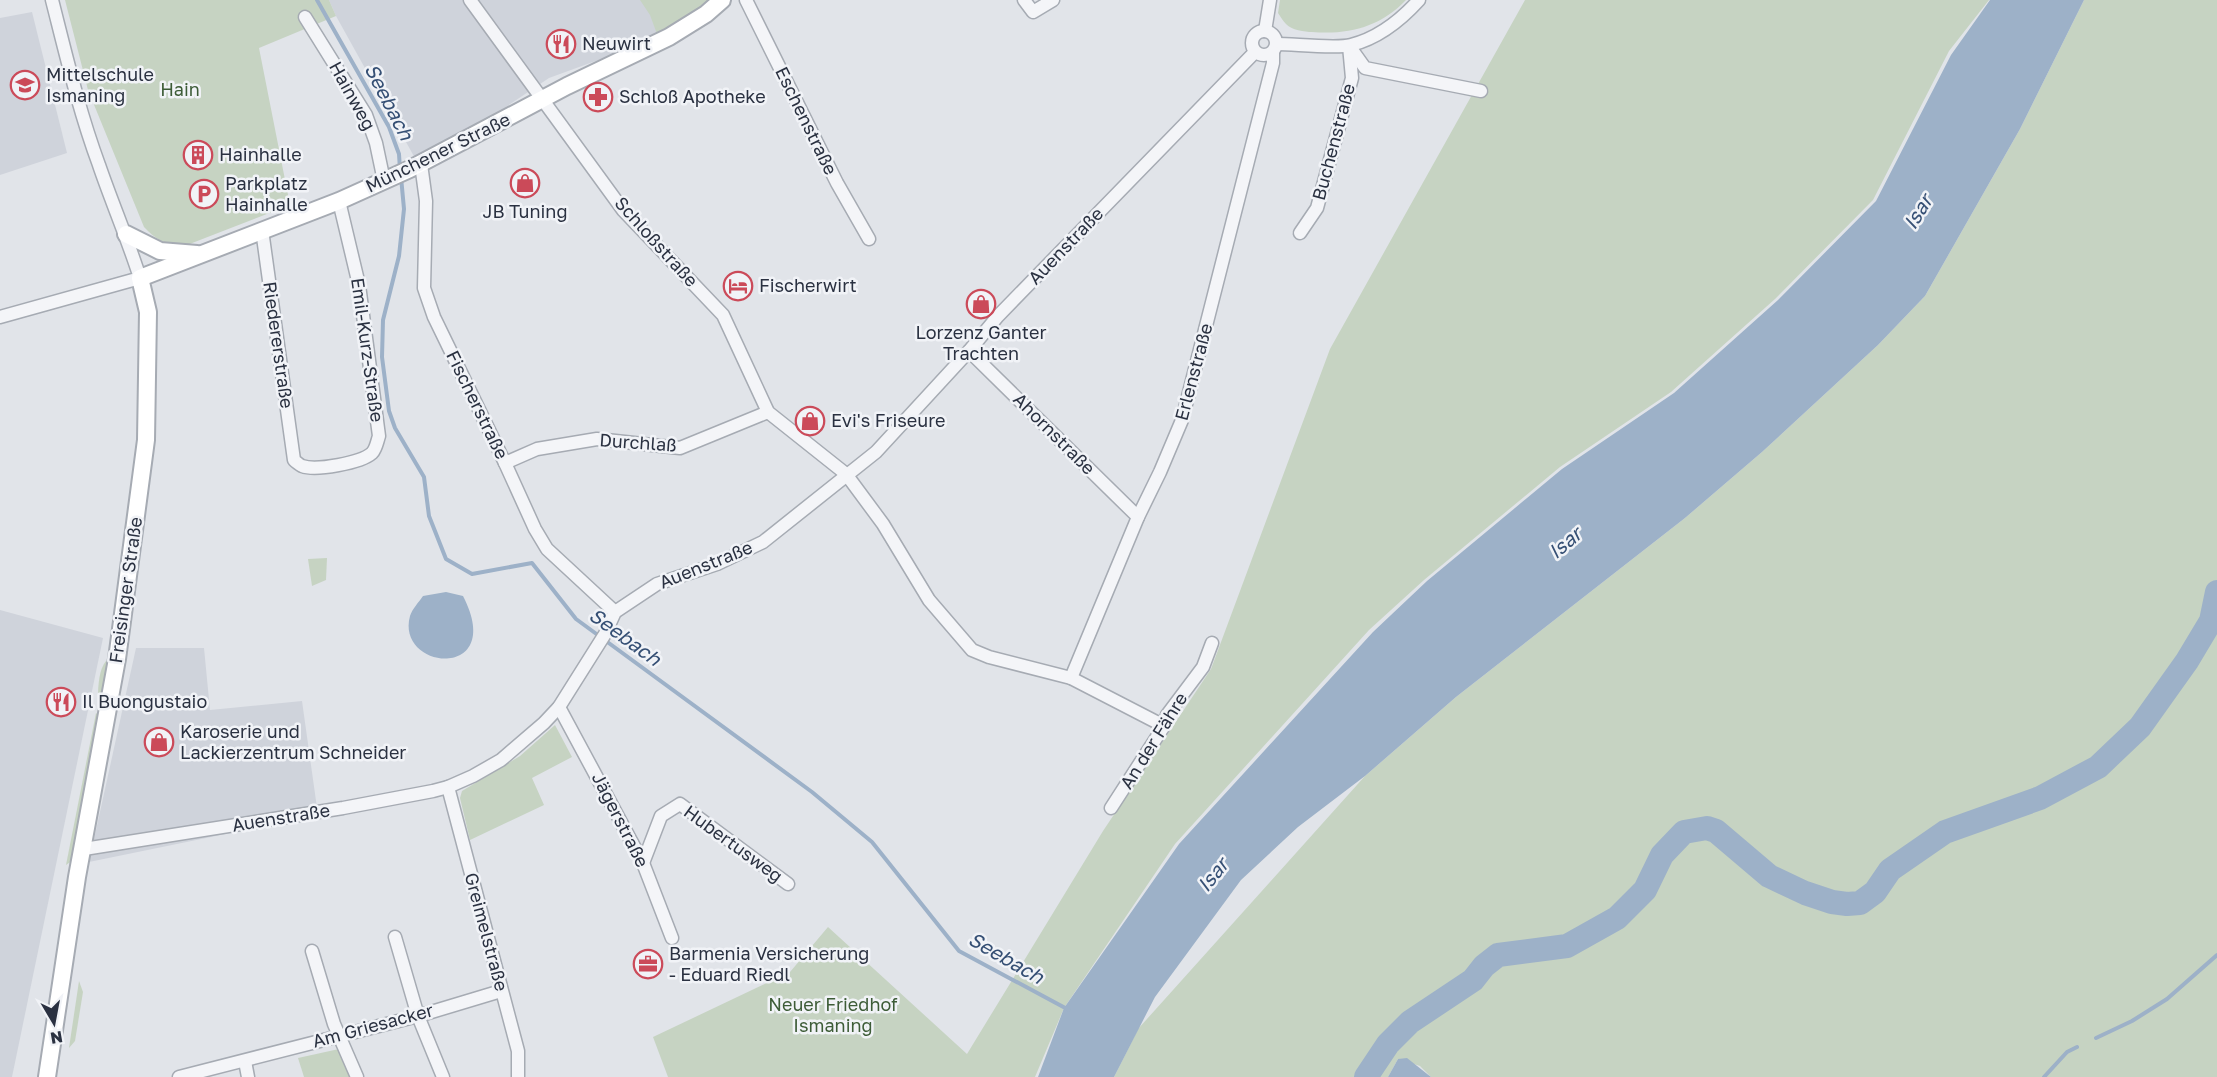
<svg xmlns="http://www.w3.org/2000/svg" width="2217" height="1077" font-family="'Golos Text',sans-serif">
  <style>
    .built { fill: #cfd3db }
    .green { fill: #c6d3c2 }
    .water { fill: #9db1c8 }
    .lines { fill: none; stroke-linecap: round; stroke-linejoin: round }
    .stream { stroke: #9db1c8; stroke-width: 4 }
    .river { stroke: #9db1c8; stroke-width: 24 }
    .street-casing { stroke: #a6abb3; stroke-width: 15 }
    .secondary-casing { stroke: #a6abb3; stroke-width: 20 }
    .street { stroke: #f4f5f8; stroke-width: 12 }
    .secondary { stroke: #fff; stroke-width: 16 }
    .labels { text-anchor: middle; stroke-width: 5; stroke-linejoin: round; paint-order: stroke }
    .poi-label { font-size: 18px; fill: #2a3141; stroke: #f1f3f7; text-anchor: start }
    .park-label { font-size: 18px; fill: #3d5c37; stroke: #f1f3f7 }
    .street-label { font-size: 18px; fill: #2a3141; stroke: #f1f3f7 }
    .water-label { font-size: 20px; font-style: italic; fill: #354f74; stroke: #f1f3f7 }
  </style>
  <rect width="100%" height="100%" fill="#e1e4e9"/>
  <g class="built">
    <polygon points="329,0 711,0 705,6 653,40 549,78 455,141 416,160 336,16"/>
    <polygon points="32,12 67,153 0,175 0,18"/>
    <polygon points="0,610 103,638 12,1077 0,1077"/>
    <polygon points="136,648 204,648 210,710 302,701 318,815 89,862"/>
  </g>
  <g class="green">
    <path d="M 65,0 L 329,0 L 336,16 L 259,48 L 290,205 L 187,245 C 168,247 156,240 144,227 L 88,90 Z"/>
    <polygon points="640,0 709,0 693,14 657,34 650,15"/>
    <path d="M 1280,0 L 1406,0 C 1380,27 1349,35 1312,32 C 1305,32 1291,30 1286,24 C 1283,21 1280,16 1278,13 Z"/>
    <polygon points="1525,0 1989,0 1949,51 1873,200 1775,299 1671,392 1560,467 1424,580 1369,630 1175,844 1064,1008 1035,1077 668,1077 653,1037 790,972 828,927 967,1054 1103,831 1211,669 1330,349"/>
    <polygon points="2084,0 2217,0 2217,1077 1431,1077 1420,1066 1398,1059 1388,1077 1114,1077 1138,1029 1365,776 1456,697 1685,518 1762,452 1878,345 1925,296 2020,129"/>
    <polygon points="327,558 326,580 312,586 308,559"/>
    <path d="M 106,661 L 109,664 L 103,697 L 100,699 L 98,697 C 98,686 99,669 106,661 Z"/>
    <polygon points="96,713 100,717 73,860 66,865"/>
    <polygon points="555,725 572,757 532,778 544,805 470,840 460,798 462,791 520,756"/>
    <polygon points="79,981 83,992 75,1041 69,1048"/>
    <polygon points="339,1049 351,1077 304,1077 298,1058"/>
  </g>
  <g class="water">
    <polygon points="1990,0 2084,0 2020,129 1925,296 1878,345 1762,452 1685,518 1456,697 1365,776 1298,827 1241,880 1155,997 1114,1077 1038,1077 1064,1008 1179,844 1373,632 1427,581 1562,469 1674,393 1778,300 1876,201 1951,55"/>
    <path d="M 446,592 L 463,596 C 507,681 395,671 410,616 C 412,609 419,602 423,596 Z"/>
    <polygon points="1407,1058 1431,1077 1388,1077 1398,1059"/>
  </g>
  <g class="lines">
    <g class="stream">
      <polyline points="317,0 389,127 399,154 400,170"/>
      <polyline points="401,177 404,209 399,256 383,320 382,357 389,411 395,428 424,477 429,516 446,559 472,574 532,563 576,619 812,792 872,842 959,951 1069,1010"/>
      <polyline points="2096,1038 2132,1021 2167,999 2217,955"/>
      <polyline points="2044,1077 2067,1052 2077,1047"/>
    </g>
    <polyline class="river" points="1366,1077 1388,1044 1410,1022 1473,980 1484,966 1498,955 1567,946 1617,918 1645,890 1662,855 1684,832 1707,828 1716,831 1769,876 1805,893 1832,902 1847,904 1860,903 1875,892 1890,870 1945,832 2040,798 2098,767 2140,727 2187,661 2211,621 2217,592"/>
    <g class="street-casing">
      <g id="street">
        <polyline points="470,0 623,210 723,315 768,412 846,474 883,524 929,600 972,650 989,657 1071,678 1164,726"/>
        <polyline points="746,0 837,183 869,239"/>
        <polyline points="1024,0 1033,12 1053,0"/>
        <polyline points="305,17 366,115 376,143 384,181"/>
        <circle cx="1264" cy="43" r="12"/>
        <polyline points="1265,31 1270,0"/>
        <path d="M 1277,44 C 1294,44 1336,49 1351,45 C 1379,38 1400,21 1419,0"/>
        <polyline points="1350,47 1365,68 1481,91"/>
        <polyline points="421,164 426,201 424,288 434,317 505,463 535,529 547,549 615,612"/>
        <path d="M 262,230 L 294,460 C 295,461 301,466 302,466 C 316,471 361,463 372,453 C 376,449 377,442 379,436 L 359,285 L 339,201"/>
        <polyline points="1300,233 1317,208 1352,78 1349,46"/>
        <path d="M 0,317 L 140,278 C 128,240 112,203 99,165 C 79,111 66,55 52,0"/>
        <polyline points="969,351 1138,517"/>
        <polyline points="505,463 537,449 597,439 680,448 768,412"/>
        <polyline points="1071,678 1138,517 1160,472 1182,420 1273,63 1273,52"/>
        <polyline points="559,707 643,863 672,938"/>
        <polyline points="448,787 518,1051 518,1077"/>
        <polyline points="1111,808 1164,726 1167,715 1203,667 1212,643"/>
        <polyline points="84,849 343,808 433,791 448,787 473,776 501,760 544,723 559,707 605,634 615,612 657,584 717,564 763,542 876,452 969,351 998,316 1255,52"/>
        <polyline points="643,863 661,816 680,804 788,884"/>
        <polyline points="395,937 418,1016 443,1077"/>
        <polyline points="312,951 334,1024 357,1077"/>
        <polyline points="245,1061 248,1077"/>
        <polyline points="179,1077 418,1016 501,991"/>
      </g>
    </g>
    <g class="secondary-casing">
      <g id="secondary">
        <polyline points="126,234 160,251 197,254"/>
        <polyline points="47,1077 77,877 117,659 146,440 148,312 140,278 339,201 410,169 567,86 669,37 706,14 722,0"/>
      </g>
    </g>
    <use href="#street" class="street"/>
    <use href="#secondary" class="secondary"/>
  </g>
  <defs>
    <g id="restaurant-ring" transform="scale(1.5)"><circle r="9.5" fill="#f1f3f7" stroke="#cb4a59" stroke-width="1.5"/><path d="M-5-6h1v4h1v-4h1v4h1v-4h1v5L-1.5 .5V6h-2V.5L-5-1ZM5-6V6H3V1.5H1.5Q1.5-4 5-6Z" fill="#cb4a59"/></g>
    <g id="school-ring" transform="scale(1.5)"><circle r="9.5" fill="#f1f3f7" stroke="#cb4a59" stroke-width="1.5"/><path d="M0-5L7-2L0 1L-7-2ZM-4 1L0 2.5L4 1V4Q0 6-4 4Z" fill="#cb4a59"/></g>
    <g id="pharmacy-ring" transform="scale(1.5)"><circle r="9.5" fill="#f1f3f7" stroke="#cb4a59" stroke-width="1.5"/><path d="M-2-6h4v4h4v4h-4v4h-4v-4h-4v-4h4Z" fill="#cb4a59"/></g>
    <g id="building-ring" transform="scale(1.5)"><circle r="9.5" fill="#f1f3f7" stroke="#cb4a59" stroke-width="1.5"/><path d="M-4-6H4V6H1V3H-1V6H-4ZM-2.5-4.3h1.7v1.8h-1.7ZM.8-4.3h1.7v1.8H.8ZM-2.5-1h1.7V.8h-1.7ZM.8-1h1.7V.8H.8Z" fill="#cb4a59"/></g>
    <g id="shop-ring" transform="scale(1.5)"><circle r="9.5" fill="#f1f3f7" stroke="#cb4a59" stroke-width="1.5"/><path d="M-5-2.5h2.3a2.7 3.5 0 0 1 5.4 0H5L5.5 6h-11ZM-1.5-2.5h3a1.5 2.3 0 0 0-3 0Z" fill="#cb4a59"/></g>
    <g id="parking-ring" transform="scale(1.5)"><circle r="9.5" fill="#f1f3f7" stroke="#cb4a59" stroke-width="1.5"/><path d="M-3.5-5.5H1a3.5 3.5 0 0 1 0 7H-1V5.5H-3.5ZM-1-3.4V-.6H.8a1.4 1.4 0 0 0 0-2.8Z" fill="#cb4a59"/></g>
    <g id="hotel-ring" transform="scale(1.5)"><circle r="9.5" fill="#f1f3f7" stroke="#cb4a59" stroke-width="1.5"/><path d="M-6-4.5h1.5V1H6V5H4.5V3h-9V5H-6ZM-4 0a1.8 1.8 0 1 1 3.6 0ZM.5 0V-2.5h3Q6-2.5 6 0Z" fill="#cb4a59"/></g>
    <g id="office-ring" transform="scale(1.5)"><circle r="9.5" fill="#f1f3f7" stroke="#cb4a59" stroke-width="1.5"/><path d="M-6-3h4V-5.5h4V-3h4V5H-6ZM-1-4.5V-3h2v-1.5ZM-6 0V1H6V0Z" fill="#cb4a59"/></g>
  </defs>
  <g fill-rule="evenodd">
    <use href="#restaurant-ring" x="561" y="44"/>
    <use href="#school-ring" x="25" y="85"/>
    <use href="#pharmacy-ring" x="598" y="97"/>
    <use href="#building-ring" x="198" y="155"/>
    <use href="#shop-ring" x="525" y="183"/>
    <use href="#parking-ring" x="204" y="194"/>
    <use href="#hotel-ring" x="738" y="286"/>
    <use href="#shop-ring" x="981" y="304"/>
    <use href="#shop-ring" x="810" y="421"/>
    <use href="#restaurant-ring" x="61" y="702"/>
    <use href="#shop-ring" x="159" y="742"/>
    <use href="#office-ring" x="648" y="964"/>
  </g>
  <g class="labels">
    <g class="poi-label">
      <text x="582" y="50">Neuwirt</text>
      <text x="46" y="81">Mittelschule<tspan x="46" dy="21">Ismaning</tspan></text>
      <text x="619" y="103">Schloß Apotheke</text>
      <text x="219" y="161">Hainhalle</text>
      <text x="225" y="190">Parkplatz<tspan x="225" dy="21">Hainhalle</tspan></text>
      <text x="525" y="218" text-anchor="middle">JB Tuning</text>
      <text x="759" y="292">Fischerwirt</text>
      <text x="981" y="339" text-anchor="middle">Lorzenz Ganter<tspan x="981" dy="21">Trachten</tspan></text>
      <text x="831" y="427">Evi's Friseure</text>
      <text x="82" y="708">Il Buongustaio</text>
      <text x="180" y="738">Karoserie und<tspan x="180" dy="21">Lackierzentrum Schneider</tspan></text>
      <text x="669" y="960">Barmenia Versicherung<tspan x="669" dy="21">- Eduard Riedl</tspan></text>
    </g>
    <g class="park-label">
      <text x="180" y="96">Hain</text>
      <text x="833" y="1011">Neuer Friedhof<tspan x="833" dy="21">Ismaning</tspan></text>
    </g>
    <g class="street-label">
      <text transform="translate(352 96) rotate(61)" y="6">Hainweg</text>
      <text transform="translate(806 121) rotate(64)" y="6">Eschenstraße</text>
      <text transform="translate(1334 142) rotate(-75)" y="6">Buchenstraße</text>
      <text transform="translate(438 153) rotate(-26)" y="6">Münchener Straße</text>
      <text transform="translate(656 242) rotate(48)" y="6">Schloßstraße</text>
      <text transform="translate(1066 246) rotate(-46)" y="6">Auenstraße</text>
      <text transform="translate(278 345) rotate(82)" y="6">Riedererstraße</text>
      <text transform="translate(367 350) rotate(82)" y="6">Emil-Kurz-Straße</text>
      <text transform="translate(1194 372) rotate(-75)" y="6">Erlenstraße</text>
      <text transform="translate(477 405) rotate(64)" y="6">Fischerstraße</text>
      <text transform="translate(1054 434) rotate(45)" y="6">Ahornstraße</text>
      <text transform="translate(638 443) rotate(4)" y="6">Durchlaß</text>
      <text transform="translate(706 565) rotate(-22)" y="6">Auenstraße</text>
      <text transform="translate(126 590) rotate(-82)" y="6">Freisinger Straße</text>
      <text transform="translate(1154 741) rotate(-58)" y="6">An der Fähre</text>
      <text transform="translate(281 818) rotate(-9)" y="6">Auenstraße</text>
      <text transform="translate(620 820) rotate(63)" y="6">Jägerstraße</text>
      <text transform="translate(733 844) rotate(36)" y="6">Hubertusweg</text>
      <text transform="translate(486 932) rotate(75)" y="6">Greimelstraße</text>
      <text transform="translate(373 1026) rotate(-15)" y="6">Am Griesacker</text>
    </g>
    <g class="water-label">
      <text transform="translate(389 102) rotate(63)" y="7">Seebach</text>
      <text transform="translate(1918 212) rotate(-58)" y="7">Isar</text>
      <text transform="translate(1565 543) rotate(-40)" y="7">Isar</text>
      <text transform="translate(625 637) rotate(36)" y="7">Seebach</text>
      <text transform="translate(1213 875) rotate(-51)" y="7">Isar</text>
      <text transform="translate(1006 958) rotate(30)" y="7">Seebach</text>
    </g>
  </g>
  <g transform="translate(54 1023) rotate(170)" stroke="#f1f3f7" stroke-width="4.5" paint-order="stroke">
  <path d="M0-4.5L10 22L0 15L-10 22Z" fill="#2a3141"/>
  <text y="-9" font-size="16" font-weight="bold" text-anchor="middle" fill="#2a3141">N</text>
  </g>
</svg>
